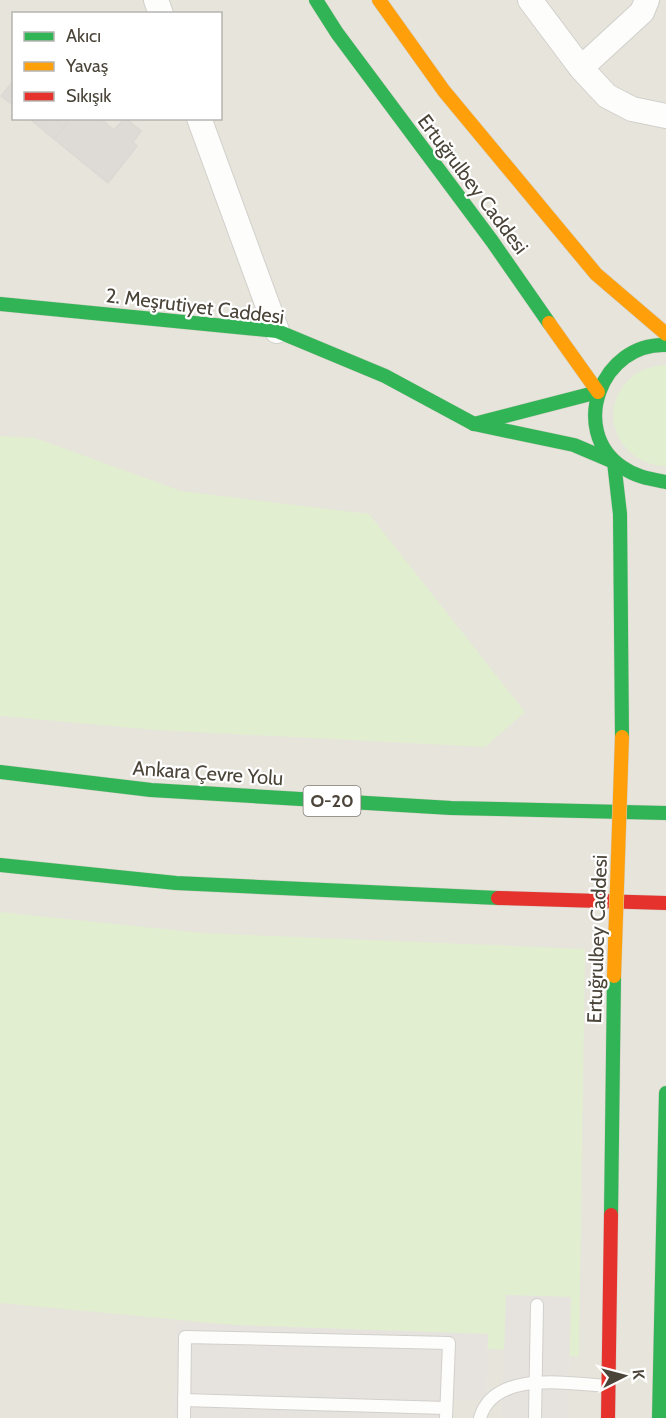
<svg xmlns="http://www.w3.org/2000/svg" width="666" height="1418" font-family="Cabin,sans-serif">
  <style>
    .residential { fill: #e7e4dc; fill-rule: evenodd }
    .green { fill: #e1eecf }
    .parking { fill: #e6e3df }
    .building { fill: #dedbd6; stroke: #dcd9d4; stroke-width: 1.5 }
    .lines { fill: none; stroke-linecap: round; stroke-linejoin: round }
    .lane-casing { stroke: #d2d0cb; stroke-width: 14 }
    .street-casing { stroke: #d2d0cb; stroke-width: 26 }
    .fast-casing { stroke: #d3cfc5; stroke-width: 15 }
    .slow-casing { stroke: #d3cfc5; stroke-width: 15 }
    .jam-casing { stroke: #d3cfc5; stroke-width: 15 }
    .lane { stroke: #fdfdfc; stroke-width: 12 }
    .street { stroke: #fdfdfc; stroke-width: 24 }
    .fast { stroke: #30b455; stroke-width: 14 }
    .slow { stroke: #ff9f0a; stroke-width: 14 }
    .jam { stroke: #e5322d; stroke-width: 14 }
    .slow-bridge-casing { stroke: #d3cfc5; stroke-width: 15; stroke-linecap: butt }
    .slow-bridge { stroke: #ff9f0a; stroke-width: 14 }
    .labels { text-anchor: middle; stroke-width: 4.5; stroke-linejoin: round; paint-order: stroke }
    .shield { fill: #fff; stroke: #817c74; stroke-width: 1.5 }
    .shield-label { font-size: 18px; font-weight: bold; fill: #4b4439 }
    .street-label { font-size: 20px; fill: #4b4439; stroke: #fff }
  </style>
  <rect width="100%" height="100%" fill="#f4f2ee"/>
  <path class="residential" d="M 0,0 L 666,0 L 666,1418 L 0,1418 ZM 14,14 L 220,14 L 220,118 L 14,118 Z"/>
  <g class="green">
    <path d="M 663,365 L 666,366 L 666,466 C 618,465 594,408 633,376 C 641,369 652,367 663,365 Z"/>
    <polygon points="0,436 35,438 181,491 369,514 525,712 485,747 155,730 0,716"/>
    <polygon points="0,912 202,933 585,949 579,1357 0,1303"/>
  </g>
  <g class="parking">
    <polygon points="506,1295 571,1297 568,1418 502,1418"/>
    <polygon points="177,1323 488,1334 486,1400 450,1399 449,1418 174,1418"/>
  </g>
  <g class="building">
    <polygon points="14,80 14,106 1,96"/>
    <polygon points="29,118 71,118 54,139"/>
    <polygon points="71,118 107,118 104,122 114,130 125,118 141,131 133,142 137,146 108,183 54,139"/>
  </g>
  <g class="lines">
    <g class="lane-casing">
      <g id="lane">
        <polyline points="184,1400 446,1408"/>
        <polyline points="184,1418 185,1337 449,1343 446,1418"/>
        <path d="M 480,1418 C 494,1369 570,1384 608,1386"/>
        <polyline points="535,1418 537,1305"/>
      </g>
    </g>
    <g class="street-casing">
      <g id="street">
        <polyline points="156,0 161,14"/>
        <polyline points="530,0 581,68 607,96 632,109 666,116"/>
        <polyline points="581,68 642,12 647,0"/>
        <polyline points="199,118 277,331"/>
      </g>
    </g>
    <g class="fast-casing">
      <g id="fast">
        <polyline points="316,0 337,33 492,241 549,323"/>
        <polyline points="0,304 277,331 385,376 474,424"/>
        <path d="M 666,345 C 602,342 568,430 622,467 C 636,477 650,479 666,482"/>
        <polyline points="598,392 474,424 574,445 614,462"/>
        <polyline points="614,462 620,514 622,737"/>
        <polyline points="0,772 151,790 451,808 666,813"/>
        <polyline points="0,865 176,883 498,898"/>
        <polyline points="611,1215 614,976"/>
        <polyline points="659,1418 666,1093"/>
      </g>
    </g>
    <g class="slow-casing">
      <g id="slow">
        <polyline points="379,0 444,91 596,274 666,334"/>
        <polyline points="549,323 598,392"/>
      </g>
    </g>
    <g class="jam-casing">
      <g id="jam">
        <polyline points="498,898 666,903"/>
        <polyline points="608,1418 611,1215"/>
      </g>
    </g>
    <use href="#lane" class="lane"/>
    <use href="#street" class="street"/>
    <use href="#fast" class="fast"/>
    <use href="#slow" class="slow"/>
    <use href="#jam" class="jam"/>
    <g class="slow-bridge-casing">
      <polyline id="slow-bridge" points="614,976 622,737"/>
    </g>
    <use href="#slow-bridge" class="slow-bridge"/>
  </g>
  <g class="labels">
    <rect class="shield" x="303.5" y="786" width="57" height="30" rx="4.5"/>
    <g class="shield-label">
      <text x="332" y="807">O-20</text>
    </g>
    <g class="street-label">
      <text transform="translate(473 184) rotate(53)" y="7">Ertuğrulbey Caddesi</text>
      <text transform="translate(195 306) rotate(7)" y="7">2. Meşrutiyet Caddesi</text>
      <text transform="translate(208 773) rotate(4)" y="7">Ankara Çevre Yolu</text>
      <text transform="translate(597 939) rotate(-88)" y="7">Ertuğrulbey Caddesi</text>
    </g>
  </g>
  <rect x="12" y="12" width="210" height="108" fill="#ffffff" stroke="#b7b4b0" stroke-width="1.5"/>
  <rect x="24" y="32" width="30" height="9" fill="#30b455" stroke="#b7b4b0" stroke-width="1.5"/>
  <text x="66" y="42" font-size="18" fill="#4b4439">Akıcı</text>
  <rect x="24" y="62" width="30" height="9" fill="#ff9f0a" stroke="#b7b4b0" stroke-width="1.5"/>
  <text x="66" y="72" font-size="18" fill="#4b4439">Yavaş</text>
  <rect x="24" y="92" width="30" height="9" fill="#e5322d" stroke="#b7b4b0" stroke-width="1.5"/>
  <text x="66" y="102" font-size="18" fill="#4b4439">Sıkışık</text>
  <g transform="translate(624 1376) rotate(84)" stroke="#ffffff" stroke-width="4.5" paint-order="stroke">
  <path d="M0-4.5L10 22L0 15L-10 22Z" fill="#4b4439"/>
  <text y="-9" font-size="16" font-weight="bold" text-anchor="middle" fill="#4b4439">K</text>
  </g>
</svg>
